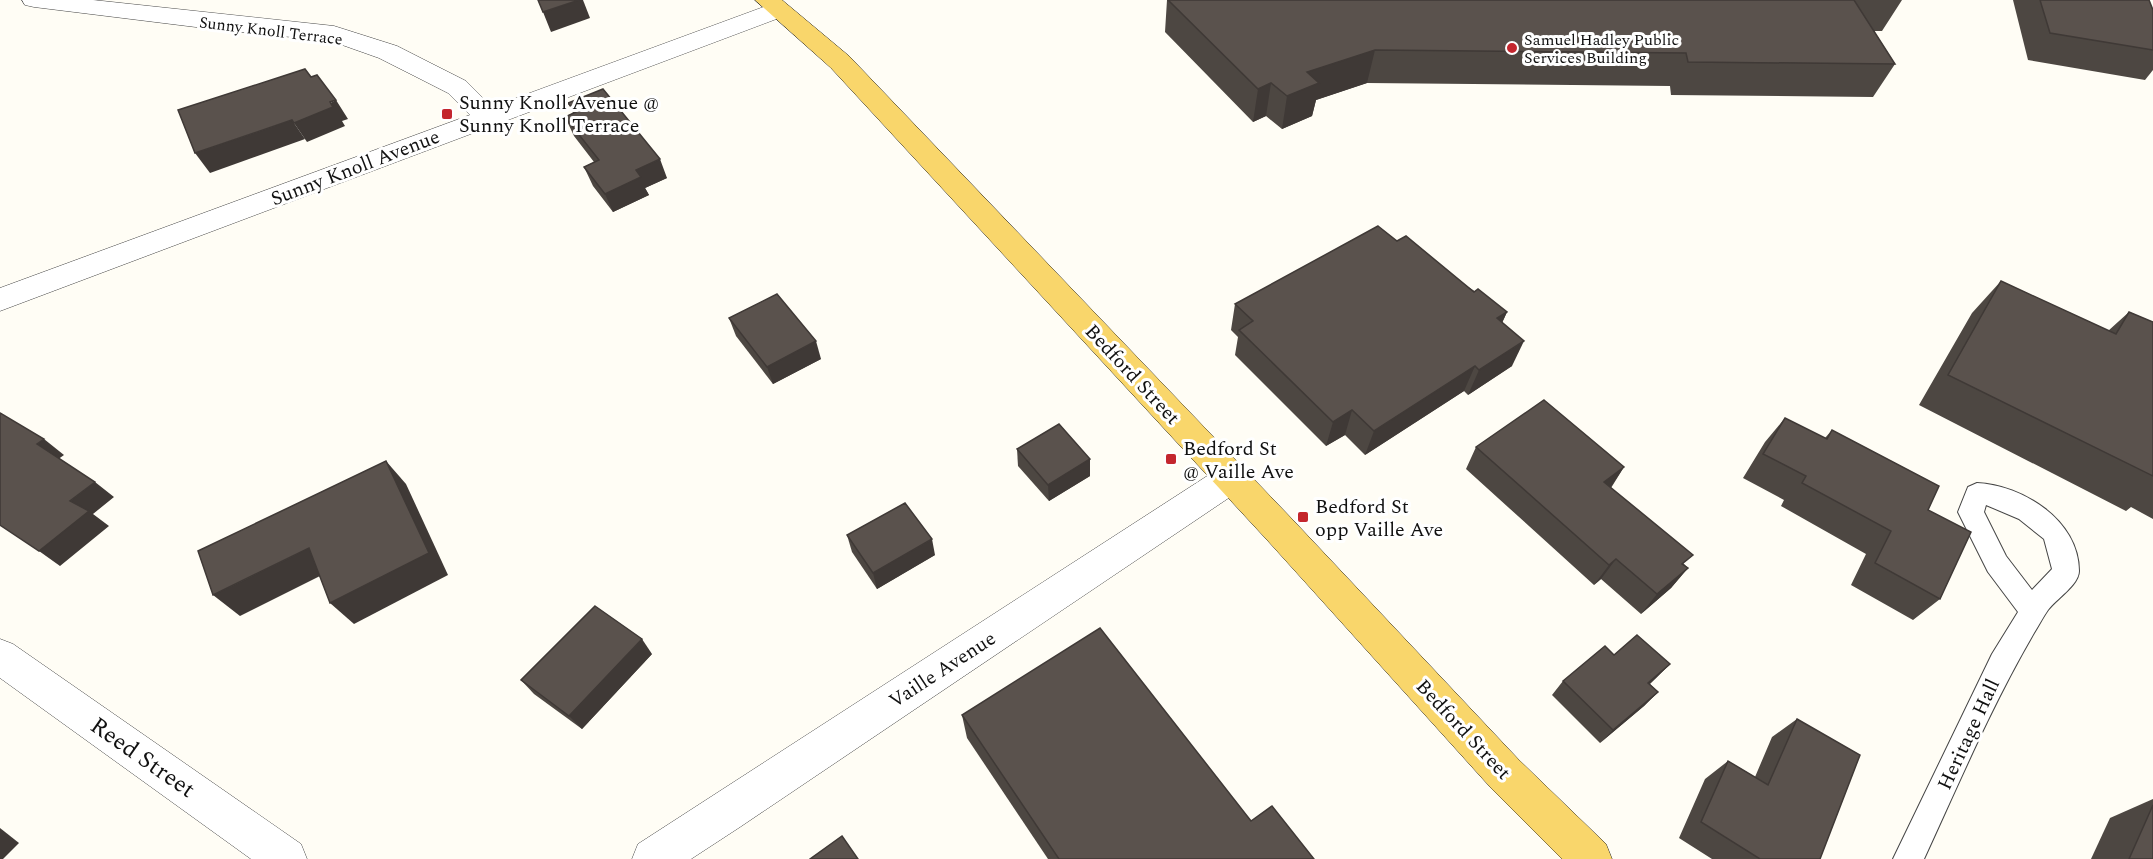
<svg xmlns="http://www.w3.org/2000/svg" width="2153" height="859" font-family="Spectral,serif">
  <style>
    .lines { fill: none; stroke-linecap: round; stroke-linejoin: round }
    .lane-casing { stroke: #444; stroke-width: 2 }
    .street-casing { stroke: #444; stroke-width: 1 }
    .primary-casing { stroke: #222; stroke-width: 1 }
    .lane { fill: #fff; fill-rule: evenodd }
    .street { fill: #fff; fill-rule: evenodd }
    .primary { fill: #f9d66b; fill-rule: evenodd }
    .wall { fill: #4d4742 }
    .shaded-wall { fill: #3f3936 }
    .building { fill: #5a524d; stroke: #3f3936; stroke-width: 1.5 }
    .poi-dot { fill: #c4262e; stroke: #fff; stroke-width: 2 }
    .labels { text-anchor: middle; stroke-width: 6; stroke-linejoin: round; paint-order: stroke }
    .far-street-label { font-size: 16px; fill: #111; stroke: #fff }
    .far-poi-label { font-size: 16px; fill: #111; stroke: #fff; text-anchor: start }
    .poi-label { font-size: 20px; fill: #111; stroke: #fff; text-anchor: start }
    .street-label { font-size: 20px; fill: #111; stroke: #fff }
    .near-street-label { font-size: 24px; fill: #111; stroke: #fff }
  </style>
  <rect width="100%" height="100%" fill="#fffdf5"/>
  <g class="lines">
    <g class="lane-casing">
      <path id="lane" d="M 1977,483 C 2022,485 2079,520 2079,571 C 2079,585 2056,599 2048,610 C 2043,617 2039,625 2034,633 C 1992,705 1959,783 1924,859 L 1893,859 L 1992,654 L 2018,612 L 1988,572 L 1958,512 L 1968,487 ZM 1986,505 L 2019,519 L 2044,539 L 2052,569 L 2032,590 L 2006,556 L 1984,512 Z"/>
    </g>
    <g class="street-casing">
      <g id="street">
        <polygon points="22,0 93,0 334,26 397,46 466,81 492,107 769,5 778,3 787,5 790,10 787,15 0,311 0,288 470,115 448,93 379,58 331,41 220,30 34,7 25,5"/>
        <polygon points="1230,465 1242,469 1247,479 1242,489 740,827 691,859 632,859 638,844 1218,469"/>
        <polygon points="0,639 13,644 301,844 307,859 251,859 0,678"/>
      </g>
    </g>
    <g class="primary-casing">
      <polygon id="primary" points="755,0 782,0 849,56 1292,519 1519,760 1606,844 1612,859 1562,859 1491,788 1268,541 831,68"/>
    </g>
    <use href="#lane" class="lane"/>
    <use href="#street" class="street"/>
    <use href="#primary" class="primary"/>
  </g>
  <g class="wall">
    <polygon points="1167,0 1902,0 1882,31 1874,31 1895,64 1873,97 1671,95 1670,86 1367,83 1316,100 1312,116 1282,129 1266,116 1253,122 1165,32"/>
    <polygon points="2013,0 2149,0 2153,10 2153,70 2145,80 2028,60"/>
    <polygon points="568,103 667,178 645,188 649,195 613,212 593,186 584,167 594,162 574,136 565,117 573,113"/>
    <polygon points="1397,241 1507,312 1502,323 1512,366 1468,395 1464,391 1365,455 1345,435 1326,446 1235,355 1238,337 1231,330 1235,304"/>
    <polygon points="2001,281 2108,331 2129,312 2153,322 2153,519 2131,507 2126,511 1919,405 1972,313"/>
    <polygon points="729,318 821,359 773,384 736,336"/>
    <polygon points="1785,418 1825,438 1832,430 1928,510 1940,599 1913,620 1851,585 1866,554 1781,506 1784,500 1743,478 1765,442"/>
    <polygon points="1476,447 1624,467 1611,488 1688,568 1671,588 1641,614 1601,579 1594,585 1466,469"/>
    <polygon points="1017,449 1090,459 1090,476 1049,501 1018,466"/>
    <polygon points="847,535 935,555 877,589 852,552"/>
    <polygon points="652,654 582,729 534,694 521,680"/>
    <polygon points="1614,655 1670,664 1650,684 1658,692 1644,706 1600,743 1552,695 1563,681"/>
    <polygon points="962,715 1251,821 1314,859 1048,859 967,738"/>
    <polygon points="1797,719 1820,859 1712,859 1679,838 1705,779 1728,761 1755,777 1772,737"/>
    <polygon points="2153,799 2153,859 2091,859 2110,818"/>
  </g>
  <g class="shaded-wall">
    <polygon points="579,0 583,0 590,18 551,32 543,12"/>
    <polygon points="1375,50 1367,83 1316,100 1312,116 1282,129 1287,96 1307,72"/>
    <polygon points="1271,83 1266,116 1253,122 1258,89"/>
    <polygon points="336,100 348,119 342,121 345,126 307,142 294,123"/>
    <polygon points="292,120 305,139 210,173 195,153"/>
    <polygon points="660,159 667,178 645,188 649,195 613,212 605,194 636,170"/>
    <polygon points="1507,312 1495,338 1497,318"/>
    <polygon points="816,341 821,359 773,384 767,367"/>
    <polygon points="1524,341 1512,366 1468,395 1479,370"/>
    <polygon points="1475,366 1464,391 1365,455 1374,431"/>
    <polygon points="1352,410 1345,435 1326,446 1333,422"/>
    <polygon points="44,439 64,455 57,460 37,444"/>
    <polygon points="1090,459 1090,476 1049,501 1048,485"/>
    <polygon points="386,461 406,484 448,575 354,624 330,603"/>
    <polygon points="1624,467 1610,488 1604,482"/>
    <polygon points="95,482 114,497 93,514 109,526 60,566 39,551 70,501"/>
    <polygon points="932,539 935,555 877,589 873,573"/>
    <polygon points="309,548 332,570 240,616 213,595"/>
    <polygon points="1616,559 1601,579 1594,585 1609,565"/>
    <polygon points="1688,568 1671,588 1641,614 1657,594"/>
    <polygon points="642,639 652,654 582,729 569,716"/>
    <polygon points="1670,664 1656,678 1635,697 1648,683"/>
    <polygon points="1658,692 1644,706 1600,743 1613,730"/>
    <polygon points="0,828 19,843 3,859 0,859"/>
  </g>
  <g class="building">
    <polygon points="538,0 579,0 543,12"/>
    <polygon points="1168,0 1854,0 1895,64 1688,62 1686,53 1375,50 1307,72 1319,83 1287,96 1271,83 1258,89"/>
    <polygon points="2040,0 2149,0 2153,10 2153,50 2050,33"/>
    <polygon points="305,69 311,77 317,75 336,100 330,102 333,107 294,123 292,120 195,153 178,110"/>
    <polygon points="603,89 660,159 636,170 641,177 605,194 584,167 599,160 565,117 576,112 568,103"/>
    <polygon points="1378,226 1397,241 1406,236 1474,292 1478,289 1507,312 1497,318 1524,341 1479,370 1475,366 1374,431 1352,410 1333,422 1239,330 1253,321 1235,304"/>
    <polygon points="2001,281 2116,334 2129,312 2153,322 2153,476 1948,375"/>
    <polygon points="777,294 816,341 767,367 729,318"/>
    <polygon points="1544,400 1624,467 1604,482 1693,555 1682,564 1688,568 1657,594 1616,559 1609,565 1476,447"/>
    <polygon points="0,413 44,439 37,444 95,482 70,501 89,511 39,551 0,525"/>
    <polygon points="1785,418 1827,439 1832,430 1939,486 1928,510 1971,532 1940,599 1875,563 1891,531 1802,483 1806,476 1763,454"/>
    <polygon points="1059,424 1090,459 1048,485 1017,449"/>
    <polygon points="386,461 429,553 330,603 309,548 213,595 198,551"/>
    <polygon points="905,503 932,539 873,573 847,535"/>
    <polygon points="595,606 642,639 569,716 521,680"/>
    <polygon points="1100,628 1251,821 1272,806 1314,859 1059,859 962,715"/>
    <polygon points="1637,635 1670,664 1648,683 1658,692 1613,730 1563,681 1605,646 1614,655"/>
    <polygon points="1797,719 1860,755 1820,859 1760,859 1701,822 1728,761 1768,785"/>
    <polygon points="2153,805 2153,859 2129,859"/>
    <polygon points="842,836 858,859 810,859"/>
  </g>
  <g class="poi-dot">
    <circle cx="1512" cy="48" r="6"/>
    <rect x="441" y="108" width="12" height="12" rx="3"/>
    <rect x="1165" y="453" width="12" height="12" rx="3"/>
    <rect x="1297" y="511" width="12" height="12" rx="3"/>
  </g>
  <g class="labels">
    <g class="far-street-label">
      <text transform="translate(271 30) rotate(7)" y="6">Sunny Knoll Terrace</text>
    </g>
    <g class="far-poi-label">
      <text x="1524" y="45">Samuel Hadley Public<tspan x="1524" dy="18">Services Building</tspan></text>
    </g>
    <g class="poi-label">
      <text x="459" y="109">Sunny Knoll Avenue @<tspan x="459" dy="23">Sunny Knoll Terrace</tspan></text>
      <text x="1183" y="455">Bedford St<tspan x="1183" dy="23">@ Vaille Ave</tspan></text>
      <text x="1315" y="513">Bedford St<tspan x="1315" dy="23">opp Vaille Ave</tspan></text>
    </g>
    <g class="street-label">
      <text transform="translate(355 167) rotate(-21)" y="7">Sunny Knoll Avenue</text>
      <text transform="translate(1133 374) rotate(47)" y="7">Bedford Street</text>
      <text transform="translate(942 669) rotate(-33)" y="7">Vaille Avenue</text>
      <text transform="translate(1464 729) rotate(47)" y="7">Bedford Street</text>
      <text transform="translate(1968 734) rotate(-65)" y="7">Heritage Hall</text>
    </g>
    <g class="near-street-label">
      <text transform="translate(143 757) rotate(35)" y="8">Reed Street</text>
    </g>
  </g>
</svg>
